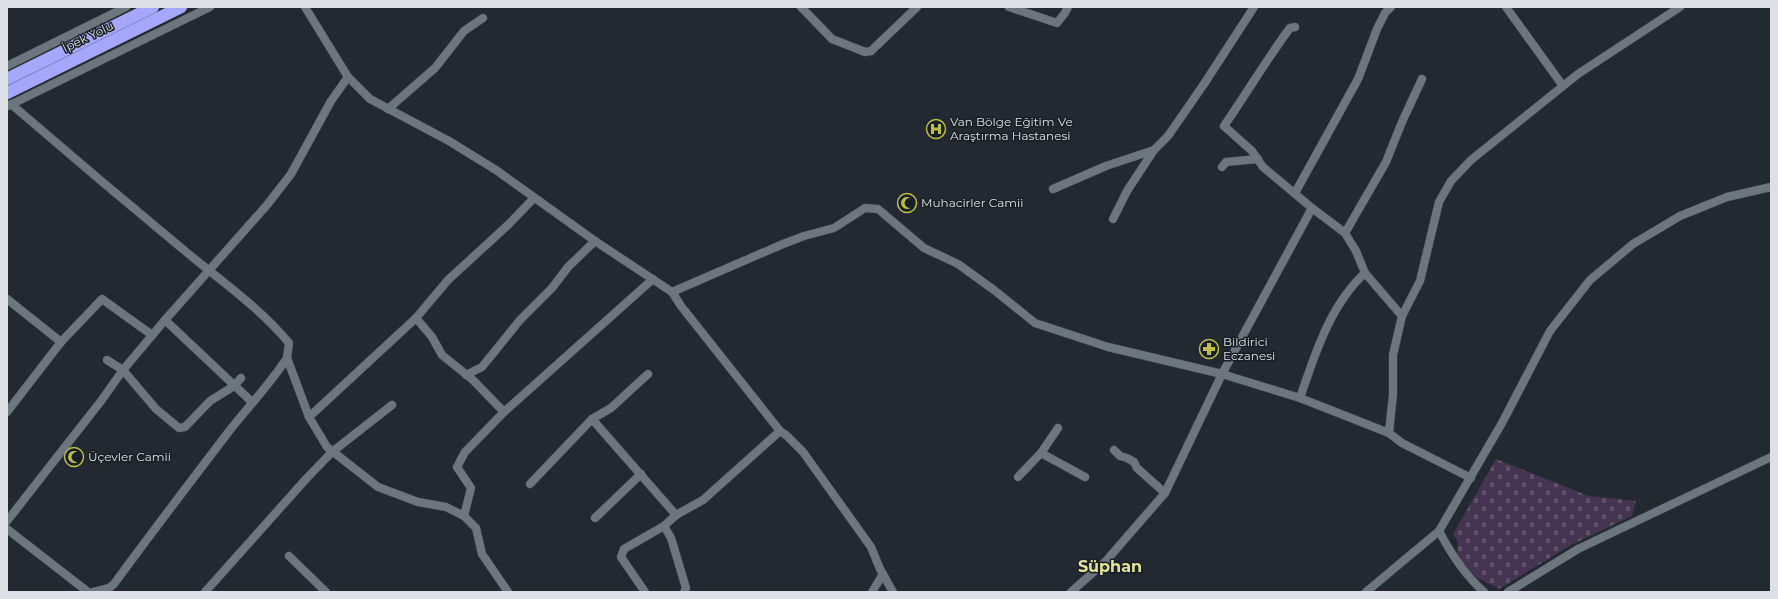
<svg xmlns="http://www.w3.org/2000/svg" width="1778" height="599" font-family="Montserrat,sans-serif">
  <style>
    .cemetery { fill: url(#cemetery-stones) }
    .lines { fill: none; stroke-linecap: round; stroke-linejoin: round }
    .minor-casing { stroke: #42474e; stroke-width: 9 }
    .highway-casing { stroke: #42474e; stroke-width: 13 }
    .minor { stroke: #6d757e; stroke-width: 8 }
    .highway { stroke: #a5a7fd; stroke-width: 12 }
    .labels { text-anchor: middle; stroke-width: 3; stroke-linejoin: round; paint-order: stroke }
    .street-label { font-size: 12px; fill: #dde1e6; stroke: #191f26 }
    .poi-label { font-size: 12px; fill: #dde1e6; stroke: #191f26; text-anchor: start }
    .district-label { font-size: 16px; font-weight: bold; fill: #e2e496; stroke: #191f26 }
  </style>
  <defs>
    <pattern id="cemetery-stones" width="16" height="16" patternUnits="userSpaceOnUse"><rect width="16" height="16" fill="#463552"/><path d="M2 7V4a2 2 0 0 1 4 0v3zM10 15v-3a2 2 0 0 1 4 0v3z" fill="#60526b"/></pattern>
  </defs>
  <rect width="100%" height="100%" fill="#232930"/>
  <polygon class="cemetery" points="1496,459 1589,496 1636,501 1632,516 1571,545 1499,589 1476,577 1457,557 1458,542 1453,534"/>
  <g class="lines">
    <g class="minor-casing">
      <g id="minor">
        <polyline points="305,7 348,77 370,99 449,141 496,170 595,241 672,292 681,306 780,431 786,435 803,452 871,547 880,569 893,592"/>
        <polyline points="801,7 832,39 865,52 871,51 917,7"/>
        <polyline points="1009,7 1057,23 1065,13 1068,7"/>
        <polyline points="1506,7 1563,86"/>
        <path d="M 1295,27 L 1290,28 C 1266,60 1247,93 1224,126 L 1252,151 L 1263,167 L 1312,208 L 1345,233 L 1356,251 L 1365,273 L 1402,316"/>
        <polyline points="7,66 126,7"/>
        <path d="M 11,104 C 69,154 127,203 185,251 C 221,281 259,307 289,343 L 287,358 L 309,417 L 327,447 L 378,487 L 418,502 L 446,507 L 464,516 L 476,528 L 482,554 L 508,592"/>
        <polyline points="8,106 210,7"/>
        <polyline points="388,109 435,68 464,31 483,18"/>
        <polyline points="1222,167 1226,162 1258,159"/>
        <polyline points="1053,189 1106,166 1154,150 1168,136 1204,84 1254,7"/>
        <polyline points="1295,193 1358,79 1377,29 1385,13 1391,7"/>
        <polyline points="1113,219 1127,191 1154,150"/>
        <polyline points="1345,233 1386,162 1402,122 1422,79"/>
        <polyline points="672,292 783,244 804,236 834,228 865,208 878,209 924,248 958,264 994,290 1035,323 1108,347 1222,374 1300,398 1389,433"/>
        <polyline points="7,299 61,342"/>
        <polyline points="416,318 432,337 442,355 473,380 504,412"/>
        <polyline points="165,320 252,402"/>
        <polyline points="107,360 123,370 156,409 179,428 185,427 210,401 234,386 241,378"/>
        <polyline points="466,375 482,367 520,320 552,288 568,267 595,241"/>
        <path d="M 1300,398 C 1315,354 1330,305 1365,273"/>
        <polyline points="7,412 61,342 102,299 152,335"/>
        <polyline points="309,417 416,318 448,280 509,224 534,198"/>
        <polyline points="592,419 676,515 664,526 671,538 686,588 684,592"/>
        <polyline points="1114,450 1120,456 1127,458 1134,462 1137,468 1165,493"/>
        <polyline points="1041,453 1085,477"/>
        <polyline points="1018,477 1041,453 1058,428"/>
        <polyline points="1471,478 1402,443 1389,433 1393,394 1393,355 1402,316 1420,281 1439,202 1451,181 1471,160 1578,74 1680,7"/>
        <polyline points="530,484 592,419 611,408 648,374"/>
        <polyline points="676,515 703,500 780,431"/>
        <polyline points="464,516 471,488 457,467 465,452 504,412 653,279"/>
        <polyline points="595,518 641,474"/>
        <polyline points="7,521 101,401 123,370 165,320 267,205 291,174 331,101 348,77"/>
        <polyline points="7,529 88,592"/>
        <path d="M 1439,531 C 1451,554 1465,575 1484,592"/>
        <polyline points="289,556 326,592"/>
        <path d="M 93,592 L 109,588 L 114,584 C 152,532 191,481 230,430 C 249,406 270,384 287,358"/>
        <polyline points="205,592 306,479 332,452 392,405"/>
        <polyline points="645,592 621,557 624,549 664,526"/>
        <polyline points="872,592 883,574"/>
        <polyline points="1071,592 1106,561 1165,493 1222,374 1312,208"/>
        <polyline points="1366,592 1439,531 1502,423 1550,331 1590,280 1633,244 1680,216 1727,197 1771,187"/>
        <polyline points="1508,592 1578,549 1771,457"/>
      </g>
    </g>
    <g class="highway-casing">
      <g id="highway">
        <polyline points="7,79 153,7"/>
        <polyline points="7,93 181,7"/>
      </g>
    </g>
    <use href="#minor" class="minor"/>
    <use href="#highway" class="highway"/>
  </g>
  <defs>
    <g id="hospital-ring" transform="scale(1)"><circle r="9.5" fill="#191f26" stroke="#bebf42" stroke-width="1.5"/><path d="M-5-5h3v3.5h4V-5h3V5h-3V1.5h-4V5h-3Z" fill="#bebf42"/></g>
    <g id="mosque-ring" transform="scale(1)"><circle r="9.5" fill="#191f26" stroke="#bebf42" stroke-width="1.5"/><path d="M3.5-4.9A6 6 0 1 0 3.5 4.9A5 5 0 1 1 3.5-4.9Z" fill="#bebf42"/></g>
    <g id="pharmacy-ring" transform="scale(1)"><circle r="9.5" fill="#191f26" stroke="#bebf42" stroke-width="1.5"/><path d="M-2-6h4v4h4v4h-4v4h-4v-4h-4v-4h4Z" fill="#bebf42"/></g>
  </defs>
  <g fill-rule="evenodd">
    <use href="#hospital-ring" x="936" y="129"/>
    <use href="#mosque-ring" x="907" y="203"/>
    <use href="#pharmacy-ring" x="1209" y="349"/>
    <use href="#mosque-ring" x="74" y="457"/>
  </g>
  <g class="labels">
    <g class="street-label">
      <text transform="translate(88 37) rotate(-26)" y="4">İpek Yolu</text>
    </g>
    <g class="poi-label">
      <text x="950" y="126">Van Bölge Eğitim Ve<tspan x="950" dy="14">Araştırma Hastanesi</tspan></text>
      <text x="921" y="207">Muhacirler Camii</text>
      <text x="1223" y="346">Bildirici<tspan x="1223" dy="14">Eczanesi</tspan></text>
      <text x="88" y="461">Üçevler Camii</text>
    </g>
    <g class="district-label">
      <text x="1110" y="572">Süphan</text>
    </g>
  </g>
  <rect width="1778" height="599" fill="none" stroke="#dde1e6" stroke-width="16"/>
</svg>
